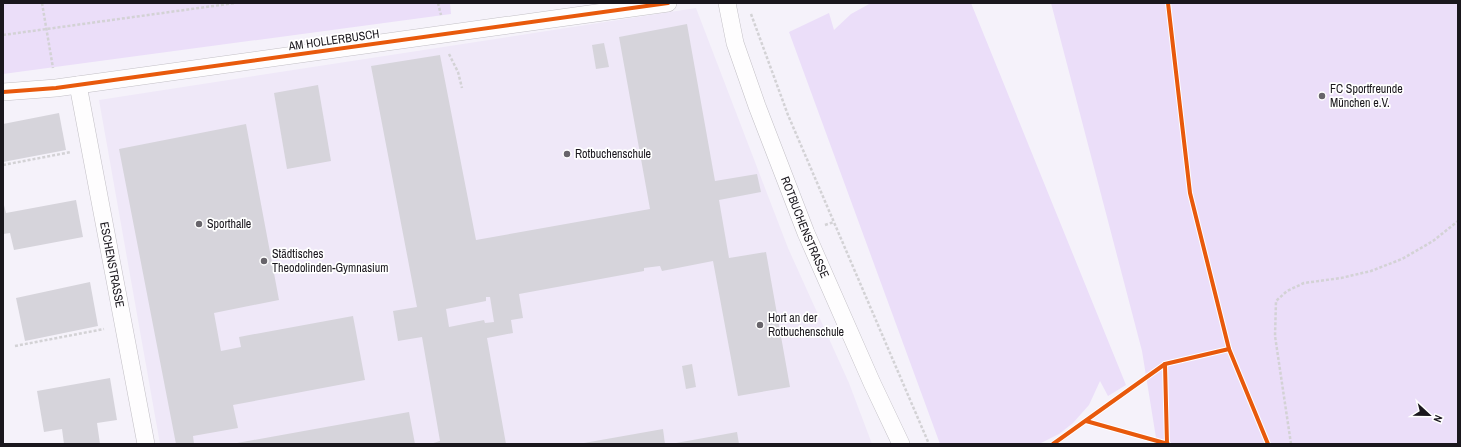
<svg xmlns="http://www.w3.org/2000/svg" width="1461" height="447" font-family="'Archivo Narrow',sans-serif">
  <style>
    .built { fill: #efe8f8 }
    .green { fill: #ebdef9 }
    .building { fill: #d6d4db; fill-rule: evenodd }
    .lines { fill: none; stroke-linecap: round; stroke-linejoin: round }
    .minor-casing { stroke: #c3c0c6; stroke-width: 18 }
    .path { stroke: #d3d2d5; stroke-width: 2.5; stroke-dasharray: 3 2; stroke-linecap: butt }
    .minor { stroke: #fefdfe; stroke-width: 17 }
    .cycleway-casing { stroke: #fff; stroke-width: 6 }
    .cycleway { stroke: #e8590c; stroke-width: 4 }
    .poi-dot { fill: #67646a; stroke: #fff; stroke-width: 1.5 }
    .labels { text-anchor: middle; stroke-width: 3.5; stroke-linejoin: round; paint-order: stroke }
    .street-label { font-size: 12px; fill: #1a171d; stroke: #fff }
    .poi-label { font-size: 12px; fill: #1a171d; stroke: #fff; text-anchor: start }
  </style>
  <rect width="100%" height="100%" fill="#f5f2fa"/>
  <polygon class="built" points="696,8 788,248 849,383 872,444 160,444 99,100"/>
  <g class="green">
    <polygon points="3,3 450,3 451,14 3,74"/>
    <polygon points="871,3 971,3 1126,385 1108,396 1100,381 1089,405 1073,423 1059,434 1039,444 940,444 789,32 829,13 834,30 851,14"/>
    <polygon points="1051,3 1458,3 1458,444 1157,444 1142,351"/>
  </g>
  <g class="building">
    <path d="M 687,24 L 715,181 L 757,174 L 761,192 L 719,200 L 729,258 L 766,252 L 790,387 L 738,396 L 713,261 L 662,271 L 660,266 L 644,268 L 644,271 L 519,294 L 523,318 L 511,320 L 513,333 L 487,338 L 506,444 L 430,444 L 440,441 L 422,337 L 398,341 L 393,311 L 417,307 L 371,66 L 440,55 L 476,240 L 650,209 L 619,37 ZM 486,297 L 490,297 L 494,322 L 485,323 L 484,320 L 449,327 L 446,309 L 486,301 Z"/>
    <polygon points="604,43 609,67 596,69 592,45"/>
    <polygon points="318,85 331,161 287,169 274,93"/>
    <polygon points="59,113 66,150 3,162 3,124"/>
    <polygon points="246,124 279,300 214,313 221,351 241,347 239,337 353,316 365,380 233,405 238,428 193,436 194,444 176,444 119,149"/>
    <polygon points="76,200 83,237 14,250 10,233 3,234 3,201 6,213"/>
    <polygon points="90,282 98,326 25,341 16,298"/>
    <polygon points="692,364 696,387 686,389 682,366"/>
    <polygon points="110,378 117,420 97,423 100,444 64,444 62,429 44,432 37,391"/>
    <polygon points="409,412 415,444 238,444 237,443"/>
    <polygon points="663,429 665,444 584,444 584,443"/>
    <polygon points="737,432 739,444 676,444 676,443"/>
  </g>
  <g class="lines">
    <g class="minor-casing">
      <g id="minor">
        <path id="s1" d="M 727,3 L 735,43 L 757,106 L 806,233 L 872,383 L 901,444"/>
        <path id="s2" d="M 78,85 L 146,444"/>
        <polyline points="3,92 56,88 668,3"/>
      </g>
    </g>
    <g class="path">
      <polyline points="42,3 53,68"/>
      <polyline points="438,3 441,15"/>
      <polyline points="751,14 788,115 929,444"/>
      <polyline points="3,35 235,3"/>
      <polyline points="449,54 458,72 462,88"/>
      <polyline points="3,165 71,152"/>
      <polyline points="825,225 834,222"/>
      <polyline points="15,346 104,329"/>
      <polyline points="1291,444 1275,336 1276,301 1287,291 1304,283 1341,278 1371,271 1402,259 1433,241 1458,221"/>
    </g>
    <use href="#minor" class="minor"/>
    <g class="cycleway-casing">
      <g id="cycleway">
        <polyline points="1168,3 1190,193 1229,349 1268,444"/>
        <polyline points="3,92 56,88 668,3"/>
        <polyline points="1165,364 1167,444"/>
        <polyline points="1086,421 1168,444"/>
        <polyline points="1053,444 1165,364 1229,349"/>
      </g>
    </g>
    <use href="#cycleway" class="cycleway"/>
  </g>
  <g class="poi-dot">
    <circle cx="1322" cy="96" r="4"/>
    <circle cx="567" cy="154" r="4"/>
    <circle cx="199" cy="224" r="4"/>
    <circle cx="264" cy="261" r="4"/>
    <circle cx="760" cy="325" r="4"/>
  </g>
  <g class="labels">
    <g class="street-label">
      <text transform="translate(334 40) rotate(-8)" y="4">AM HOLLERBUSCH</text>
      <text dy="4" stroke="none"><textPath href="#s1" startOffset="238">ROTBUCHENSTRASSE</textPath></text>
      <text dy="4" stroke="none"><textPath href="#s2" startOffset="183">ESCHENSTRASSE</textPath></text>
    </g>
    <g class="poi-label">
      <text x="1330" y="93">FC Sportfreunde<tspan x="1330" dy="14">München e.V.</tspan></text>
      <text x="575" y="158">Rotbuchenschule</text>
      <text x="207" y="228">Sporthalle</text>
      <text x="272" y="258">Städtisches<tspan x="272" dy="14">Theodolinden-Gymnasium</tspan></text>
      <text x="768" y="322">Hort an der<tspan x="768" dy="14">Rotbuchenschule</tspan></text>
    </g>
  </g>
  <rect width="1461" height="447" fill="none" stroke="#1a171d" stroke-width="8"/>
  <g transform="translate(1429 415) rotate(112)" stroke="#ffffff" stroke-width="3" paint-order="stroke">
  <path d="M0-3L7 15L0 10L-7 15Z" fill="#1a171d"/>
  <text y="-6" font-size="11" font-weight="bold" text-anchor="middle" fill="#1a171d">N</text>
  </g>
</svg>
